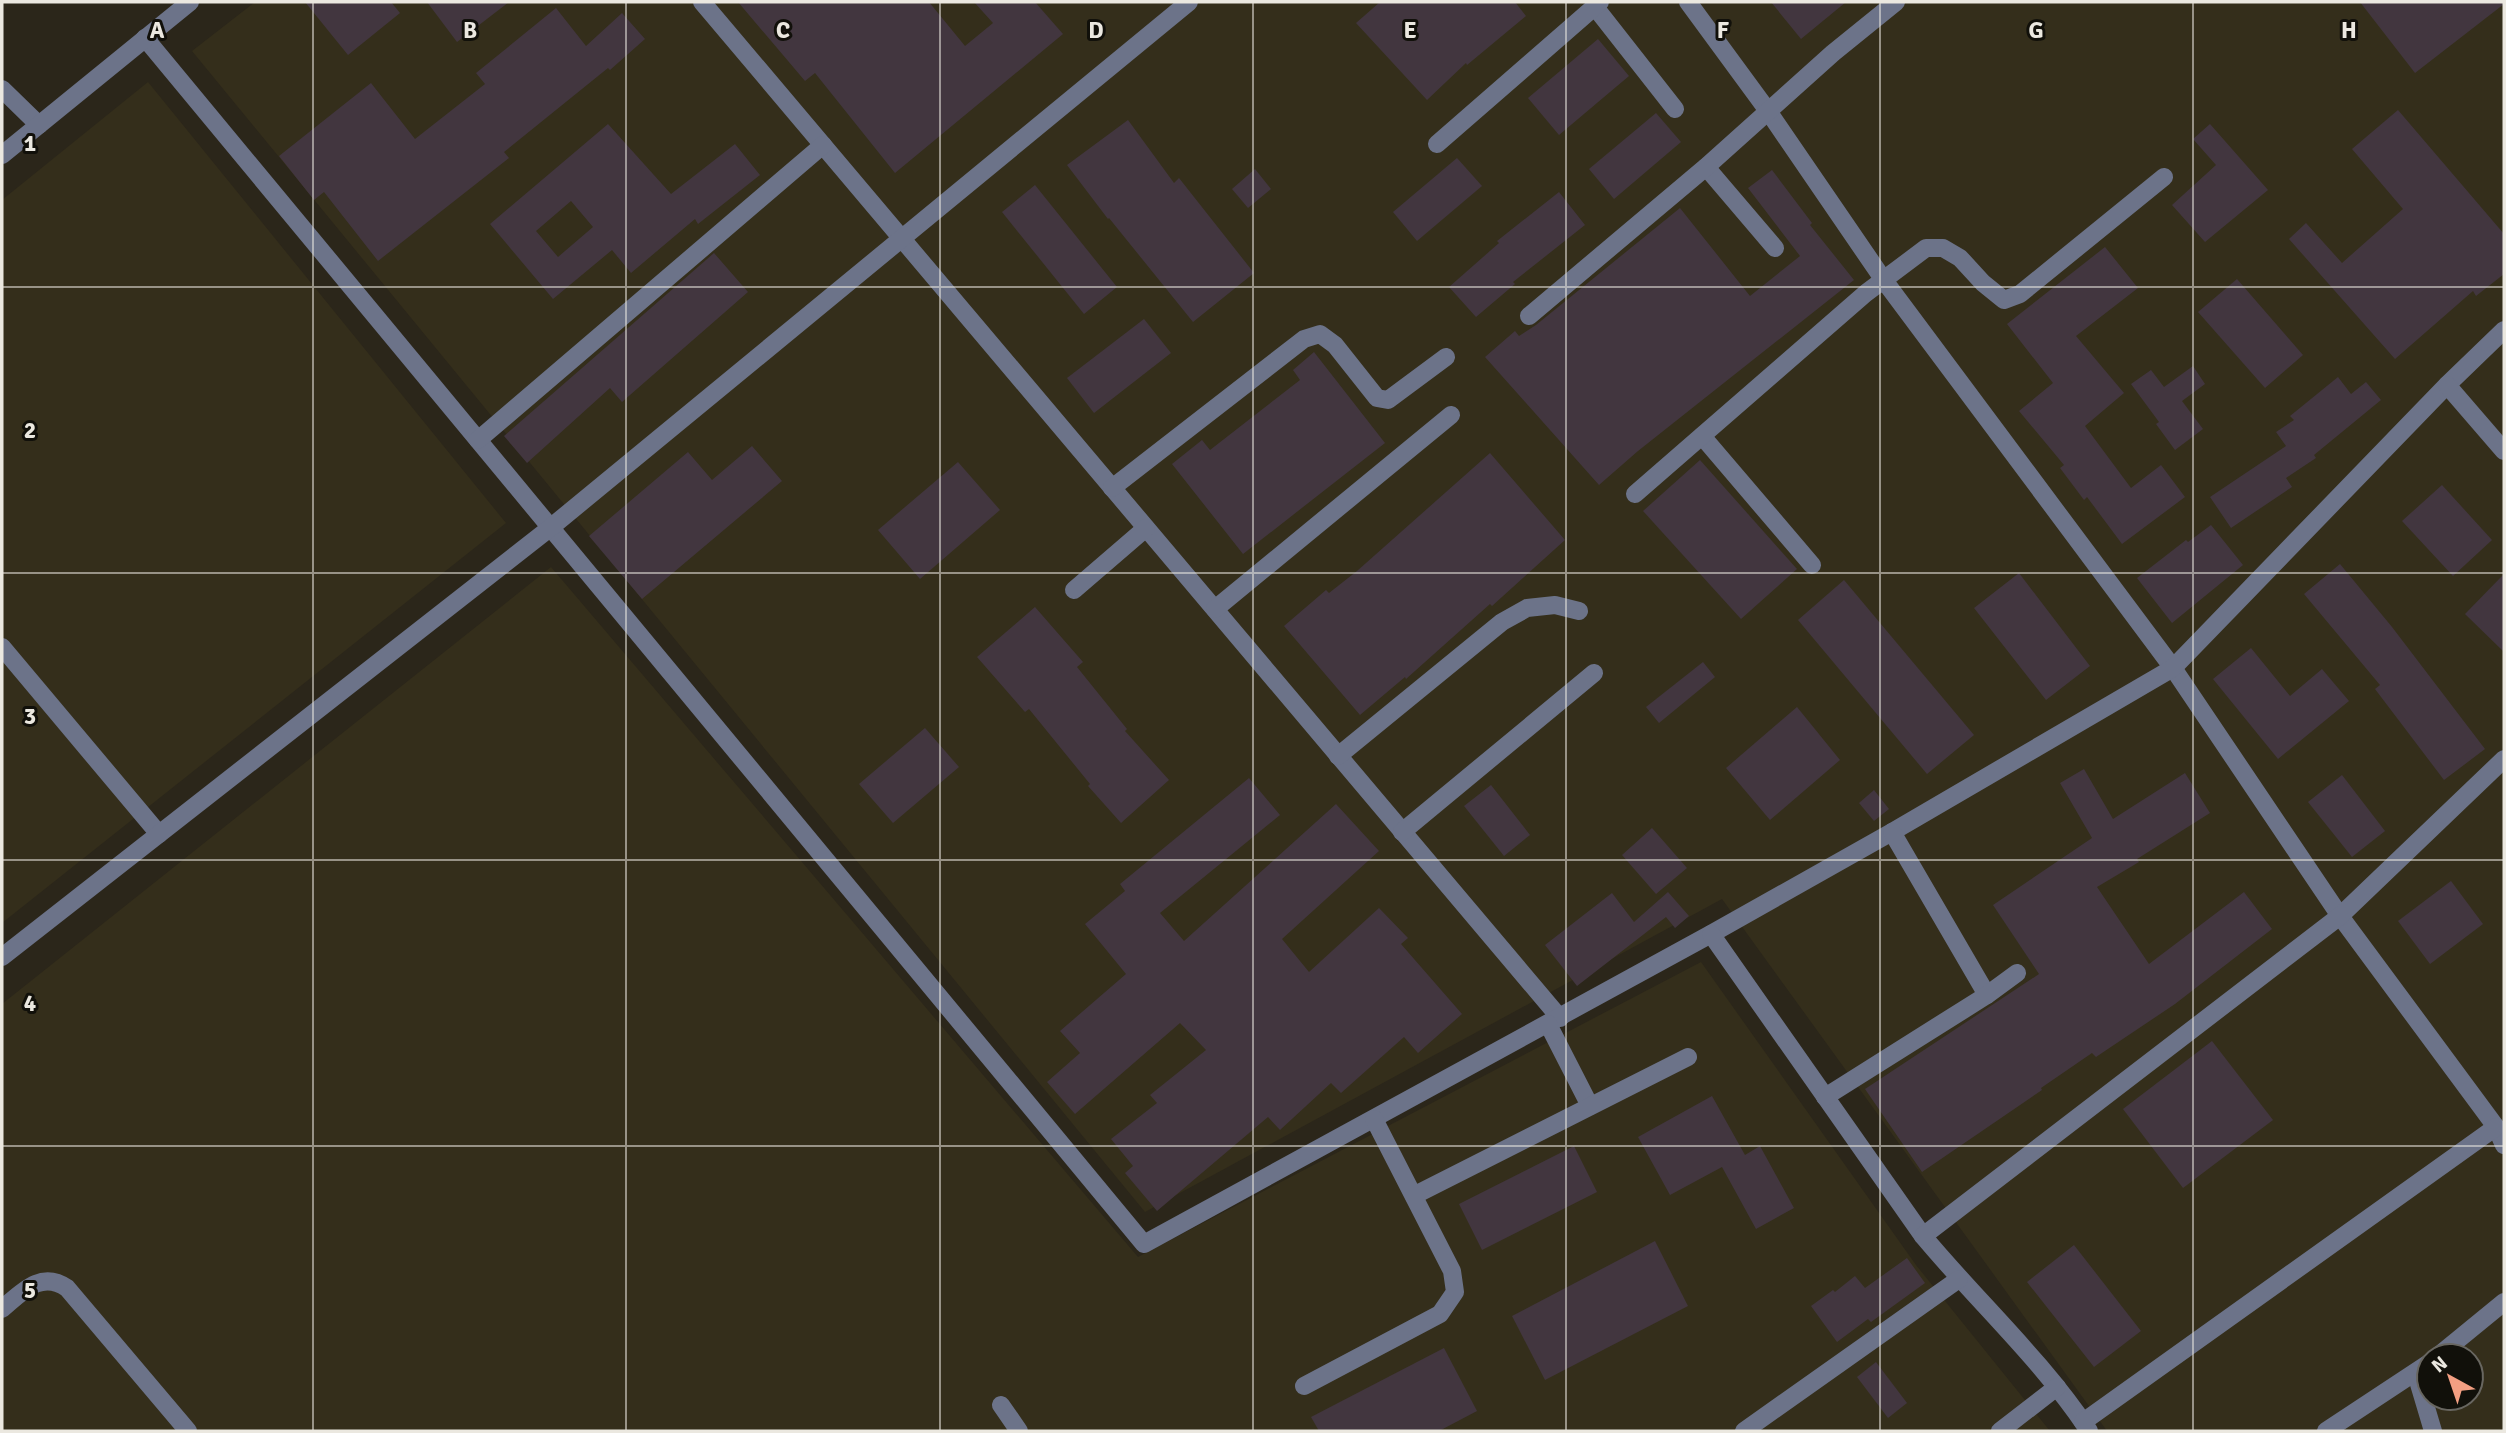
<svg xmlns="http://www.w3.org/2000/svg" width="2506" height="1433" font-family="Signika,sans-serif">
  <style>
    .built { fill: #342e1b; fill-rule: evenodd }
    .building { fill: #42363f; fill-rule: evenodd }
    .lines { fill: none; stroke-linecap: round; stroke-linejoin: round }
    .minor { stroke: #6c7389; stroke-width: 18 }
    .grid { fill: none; stroke: #ebe8e0; stroke-width: 2; stroke-opacity: 0.55 }
    .grid-label { font-size: 23px; text-anchor: middle; font-weight: bold; fill: #ebe8e0; stroke: #11100a; stroke-width: 6; stroke-linejoin: round; paint-order: stroke }
  </style>
  <rect width="100%" height="100%" fill="#2b261a"/>
  <g class="built">
    <path d="M 255,2 L 2504,2 L 2504,1431 L 2107,1431 L 1722,899 L 1145,1212 L 192,51 ZM 2429,1356 L 2471,1356 L 2471,1398 L 2429,1398 Z"/>
    <polygon points="148,82 506,523 2,923 2,200"/>
    <polygon points="551,567 1138,1257 1701,962 1916,1265 2050,1431 2,1431 2,1004"/>
  </g>
  <g class="building">
    <polygon points="305,2 391,2 400,13 348,55"/>
    <polygon points="427,2 509,2 457,42"/>
    <polygon points="738,2 929,2 965,46 993,23 974,2 1035,2 1063,34 895,173 815,73 805,81"/>
    <polygon points="1380,2 1515,2 1526,16 1467,65 1466,63 1427,100 1356,23"/>
    <polygon points="1771,2 1846,2 1801,39"/>
    <polygon points="2360,2 2504,2 2504,4 2415,73"/>
    <polygon points="556,8 586,46 622,13 645,39 610,70 608,68 504,152 509,158 378,261 324,192 314,200 279,156 371,83 415,139 485,84 476,73"/>
    <polygon points="1598,39 1629,76 1559,135 1528,98"/>
    <polygon points="2398,110 2504,234 2504,274 2476,296 2473,291 2395,359 2289,239 2306,223 2342,263 2403,209 2352,149"/>
    <polygon points="1656,113 1681,142 1614,199 1589,169"/>
    <polygon points="1128,120 1174,183 1179,178 1254,273 1193,322 1109,218 1108,219 1067,165"/>
    <path d="M 608,124 L 671,194 L 735,144 L 760,175 L 698,224 L 695,219 L 631,273 L 612,250 L 553,299 L 490,224 ZM 571,201 L 593,227 L 558,257 L 536,231 Z"/>
    <polygon points="2210,124 2268,190 2205,242 2172,205 2216,165 2193,139"/>
    <polygon points="1457,158 1482,186 1417,241 1393,212"/>
    <polygon points="1255,169 1271,189 1248,208 1232,189"/>
    <polygon points="1772,170 1812,223 1810,225 1854,280 1638,451 1599,485 1485,357 1515,331 1519,336 1536,325 1680,208 1750,296 1800,256 1748,188"/>
    <polygon points="1035,185 1117,287 1084,314 1002,212"/>
    <polygon points="1559,192 1585,225 1513,282 1515,284 1476,317 1449,287 1499,243 1497,241"/>
    <polygon points="2105,247 2138,288 2076,336 2124,393 2085,426 2131,488 2161,465 2185,497 2122,544 2087,497 2084,500 2060,468 2064,465 2019,411 2053,383 2007,324"/>
    <polygon points="714,253 748,292 622,402 610,388 527,463 504,436"/>
    <polygon points="2237,279 2303,355 2265,388 2198,312"/>
    <polygon points="1144,319 1171,353 1094,413 1067,378"/>
    <polygon points="1314,352 1385,443 1243,554 1172,464 1202,440 1210,450 1300,380 1293,370"/>
    <polygon points="2193,366 2205,384 2182,401 2203,429 2175,450 2156,424 2159,422 2131,384 2151,370 2164,387"/>
    <polygon points="2338,377 2351,394 2366,382 2381,400 2314,455 2316,458 2286,478 2292,487 2231,528 2210,497 2286,446 2276,432 2294,420 2290,416"/>
    <polygon points="752,446 782,481 642,599 589,536 688,452 712,480"/>
    <polygon points="1490,453 1565,540 1492,606 1490,604 1406,679 1405,677 1360,715 1284,626 1326,590 1329,593 1357,571"/>
    <polygon points="1700,460 1797,569 1741,619 1643,511"/>
    <polygon points="958,462 1000,510 920,579 878,530"/>
    <polygon points="2442,485 2492,540 2453,576 2402,521"/>
    <polygon points="2211,525 2243,565 2172,623 2137,578 2186,540 2188,542"/>
    <polygon points="2340,564 2392,627 2485,749 2444,780 2375,689 2380,685 2304,594"/>
    <polygon points="2019,573 2090,666 2046,700 1974,608"/>
    <polygon points="2504,574 2504,652 2465,614"/>
    <polygon points="1844,580 1974,735 1927,774 1798,620"/>
    <polygon points="1035,607 1083,662 1077,667 1127,729 1125,731 1169,780 1121,823 1088,786 1090,784 1029,709 1025,712 977,657"/>
    <polygon points="2251,648 2290,696 2322,669 2349,701 2278,759 2213,679"/>
    <polygon points="1703,662 1715,677 1659,723 1646,707"/>
    <polygon points="1797,707 1840,760 1770,820 1726,768"/>
    <polygon points="925,728 959,767 893,823 859,784"/>
    <polygon points="2084,769 2113,819 2185,773 2210,813 2137,859 2139,862 2097,887 2149,964 2244,892 2272,929 2175,1004 2096,1057 2092,1053 2041,1088 2042,1090 1922,1172 1865,1089 2039,974 1993,905 2092,838 2060,783"/>
    <polygon points="2342,775 2385,831 2352,857 2308,802"/>
    <polygon points="1249,778 1280,815 1160,913 1184,941 1336,804 1379,851 1282,939 1309,972 1379,908 1408,938 1401,944 1462,1014 1418,1053 1404,1037 1341,1093 1331,1083 1280,1130 1268,1117 1157,1211 1125,1173 1133,1166 1111,1139 1157,1103 1150,1095 1206,1050 1180,1023 1075,1114 1047,1082 1080,1053 1060,1031 1126,974 1085,924 1125,891 1120,884"/>
    <polygon points="1491,785 1530,835 1504,856 1464,806"/>
    <polygon points="1874,790 1889,809 1874,821 1859,803"/>
    <polygon points="1652,828 1687,868 1656,894 1622,855"/>
    <polygon points="2451,881 2483,924 2430,964 2398,921"/>
    <polygon points="1668,892 1689,916 1675,928 1666,917 1577,986 1545,945 1612,893 1634,922"/>
    <polygon points="2212,1041 2273,1120 2183,1188 2123,1109"/>
    <polygon points="1712,1096 1745,1155 1760,1146 1794,1208 1756,1229 1722,1167 1670,1195 1638,1137"/>
    <polygon points="1574,1146 1597,1192 1482,1250 1459,1204"/>
    <polygon points="1655,1241 1688,1306 1545,1380 1512,1316"/>
    <polygon points="2074,1245 2141,1331 2094,1367 2027,1282"/>
    <polygon points="1907,1258 1925,1283 1871,1322 1868,1319 1837,1342 1811,1306 1833,1290 1835,1292 1855,1276 1865,1288"/>
    <polygon points="1444,1348 1477,1411 1439,1431 1319,1431 1311,1417"/>
    <polygon points="1876,1362 1907,1403 1888,1418 1857,1377"/>
  </g>
  <g class="lines">
    <g class="minor">
      <polyline points="702,2 1560,1018"/>
      <polyline points="1688,2 1768,111 1883,279 2173,668 2340,916 2496,1127 2504,1145"/>
      <polyline points="1595,7 1675,109"/>
      <polyline points="145,38 1144,1244 1711,934 1892,832 2173,668 2447,385 2504,330"/>
      <polyline points="2,89 39,125"/>
      <polyline points="1437,144 1600,2"/>
      <polyline points="2,155 190,2"/>
      <polyline points="1706,167 1775,248"/>
      <polyline points="1529,316 1706,167 1833,53 1896,2"/>
      <polyline points="2447,385 2504,451"/>
      <polyline points="1702,436 1812,565"/>
      <polyline points="478,440 823,145"/>
      <polyline points="1112,488 1304,339 1320,334 1335,345 1377,398 1388,400 1446,357"/>
      <polyline points="1635,494 1866,293 1926,248 1943,248 1960,258 1983,283 2004,300 2020,294 2164,177"/>
      <polyline points="1074,590 1146,528"/>
      <polyline points="1215,609 1451,415"/>
      <polyline points="2,647 159,834"/>
      <polyline points="1338,756 1502,622 1527,608 1555,605 1579,611"/>
      <polyline points="1402,832 1594,673"/>
      <polyline points="1892,832 1987,995"/>
      <path d="M 1711,934 L 1923,1236 C 1977,1301 2042,1360 2089,1431"/>
      <polyline points="2,957 550,528 1189,2"/>
      <polyline points="1548,1024 1590,1106"/>
      <polyline points="1825,1097 1987,995 2017,973"/>
      <polyline points="1415,1195 1688,1057"/>
      <polyline points="1923,1236 2340,916 2504,759"/>
      <path d="M 2,1309 C 22,1292 41,1270 67,1288 L 188,1431"/>
      <polyline points="2438,1356 2504,1302"/>
      <polyline points="2416,1374 2433,1431"/>
      <polyline points="1304,1386 1440,1314 1455,1292 1452,1271 1374,1119"/>
      <polyline points="1001,1405 1019,1431"/>
      <polyline points="2083,1422 2496,1127"/>
      <polyline points="1744,1431 1959,1279"/>
      <polyline points="2000,1431 2057,1387"/>
      <polyline points="2326,1431 2429,1363"/>
    </g>
  </g>
  <path class="grid" d="M 313,2 L 313,1431M 626,2 L 626,1431M 940,2 L 940,1431M 1253,2 L 1253,1431M 1566,2 L 1566,1431M 1880,2 L 1880,1431M 2193,2 L 2193,1431M 2,287 L 2504,287M 2,573 L 2504,573M 2,860 L 2504,860M 2,1146 L 2504,1146"/>
  <g class="grid-label">
    <text x="157" y="38">A</text>
    <text x="470" y="38">B</text>
    <text x="783" y="38">C</text>
    <text x="1096" y="38">D</text>
    <text x="1410" y="38">E</text>
    <text x="1723" y="38">F</text>
    <text x="2036" y="38">G</text>
    <text x="2349" y="38">H</text>
    <text x="30" y="151">1</text>
    <text x="30" y="438">2</text>
    <text x="30" y="724">3</text>
    <text x="30" y="1011">4</text>
    <text x="30" y="1298">5</text>
  </g>
  <rect width="2506" height="1433" fill="none" stroke="#ebe8e0" stroke-width="7"/>
  <g transform="translate(2450 1377) rotate(320)"><circle r="33" fill="#11100a" stroke="#686660" stroke-width="2"/>
  <path d="M0-5L12 26L0 18L-12 26Z" fill="#f39f82"/>
  <text y="-10" font-size="19" font-weight="bold" text-anchor="middle" fill="#ebe8e0">N</text>
  </g>
</svg>
